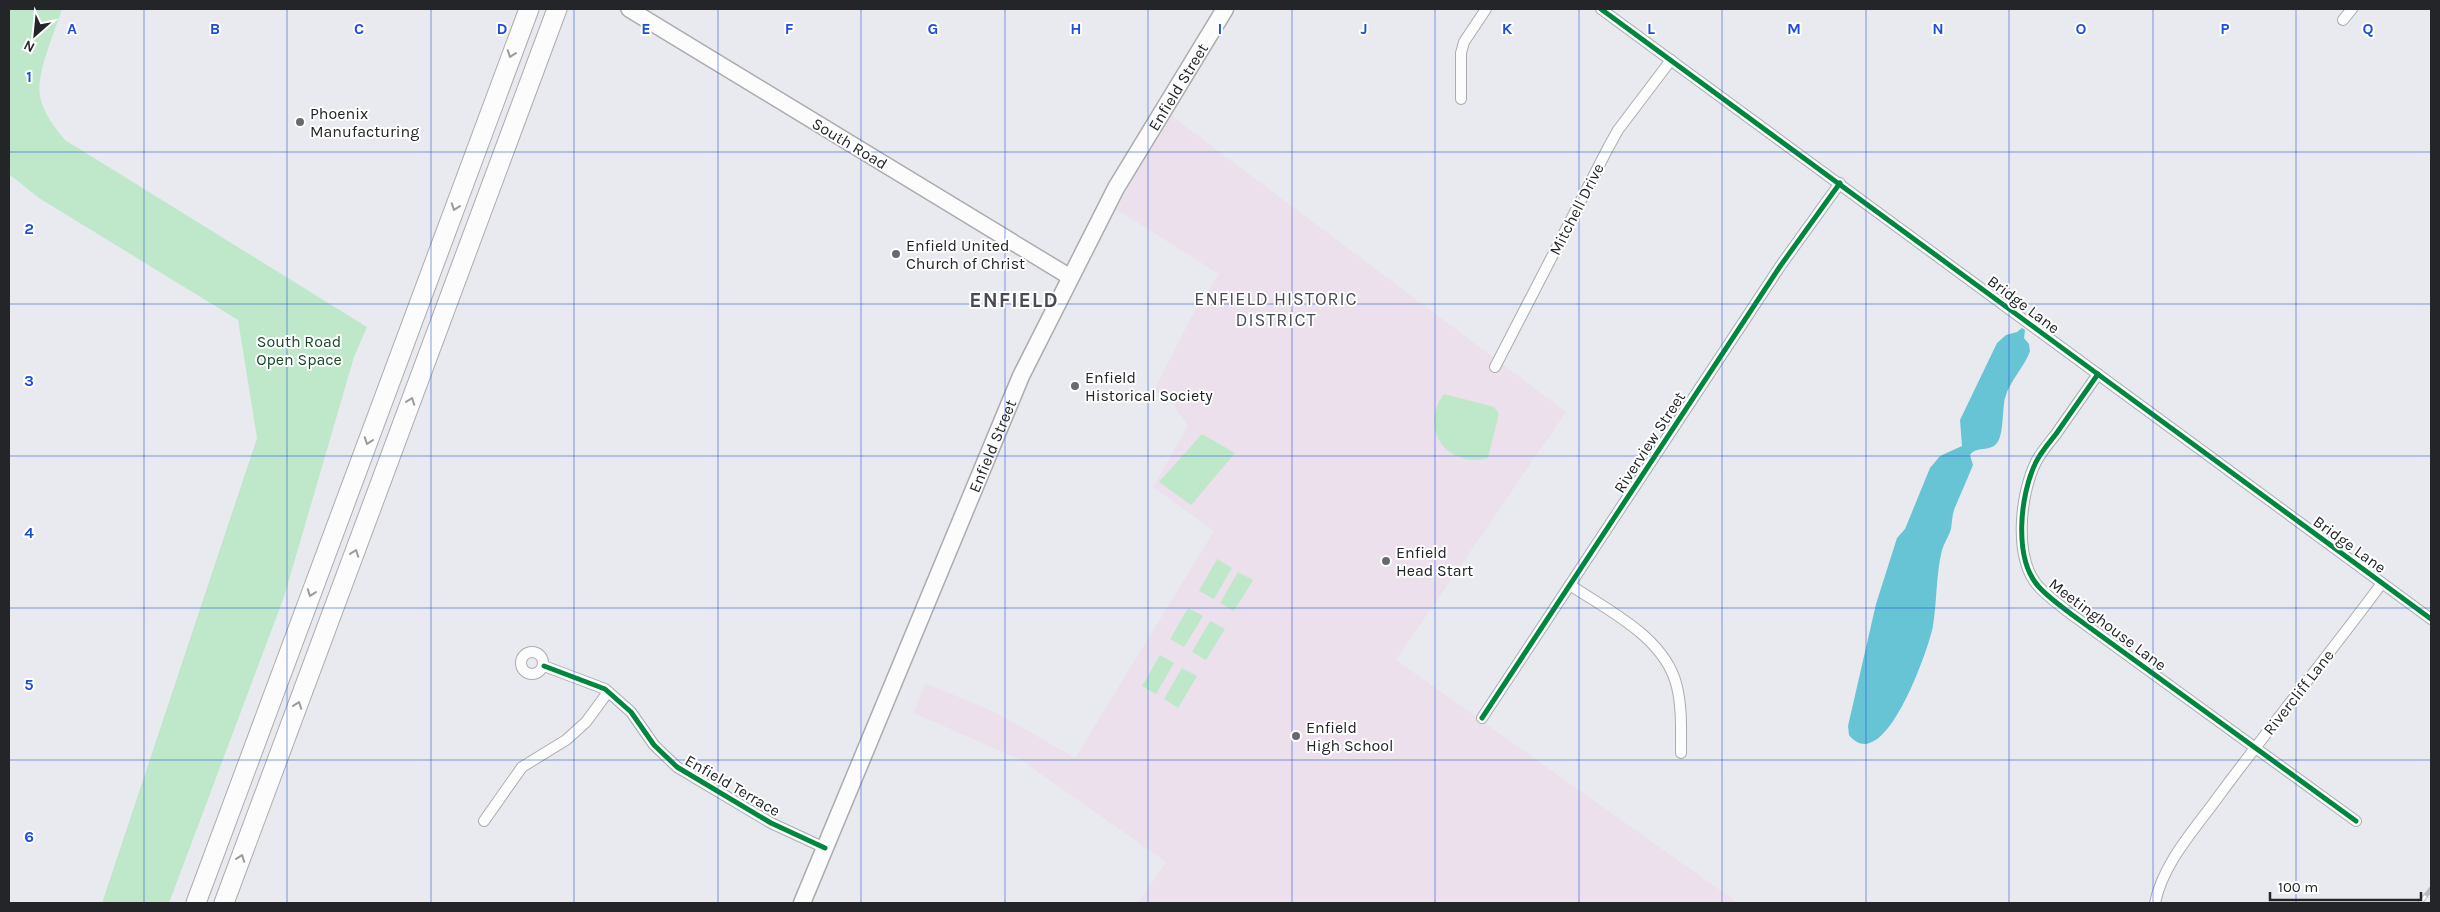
<svg xmlns="http://www.w3.org/2000/svg" width="2440" height="912" font-family="Karla,sans-serif">
  <style>
    .education { fill: #ebe0eb }
    .green { fill: #bfe8ca }
    .water { fill: #67c4d4 }
    .lines { fill: none; stroke-linecap: round; stroke-linejoin: round }
    .street-casing { stroke: #abacaf; stroke-width: 12 }
    .secondary-casing { stroke: #abacaf; stroke-width: 18 }
    .primary-casing { stroke: #abacaf; stroke-width: 19 }
    .highway-casing { stroke: #abacaf; stroke-width: 21 }
    .street { stroke: #fcfcfd; stroke-width: 10 }
    .secondary { stroke: #fcfcfd; stroke-width: 15 }
    .primary { stroke: #fcfcfd; stroke-width: 16 }
    .highway { stroke: #fcfcfd; stroke-width: 19 }
    .rail-casing { stroke: #bcbcbd; stroke-width: 5 }
    .rail { stroke: #fff; stroke-width: 3; stroke-dasharray: 9; stroke-linecap: butt }
    .cycleway-casing { stroke: #fff; stroke-width: 8 }
    .cycleway { stroke: #00873e; stroke-width: 5 }
    .oneway { stroke: #9b9b9d }
    .grid { fill: none; stroke: #1d4ed8; stroke-width: 1; stroke-opacity: 0.55 }
    .poi-dot { fill: #696a6e; stroke: #fff; stroke-width: 2 }
    .labels { text-anchor: middle; stroke-width: 4; stroke-linejoin: round; paint-order: stroke }
    .street-label { font-size: 16px; fill: #242528; stroke: #fff }
    .poi-label { font-size: 16px; fill: #242528; stroke: #fff; text-anchor: start }
    .park-label { font-size: 16px; fill: #144b25; stroke: #fff }
    .neighbourhood-label { font-size: 18px; letter-spacing: 1px; fill: #4a4b52; stroke: #fff }
    .district-label { font-size: 21px; font-weight: bold; letter-spacing: 1px; fill: #4a4b52; stroke: #fff }
    .grid-label { font-size: 16px; text-anchor: middle; font-weight: bold; fill: #1d4ed8; stroke: #fff; stroke-width: 4; stroke-linejoin: round; paint-order: stroke }
  </style>
  <rect width="100%" height="100%" fill="#e9eaef"/>
  <polygon class="education" points="1170,115 1566,412 1396,660 1738,903 1138,903 1166,862 1021,760 914,713 925,683 997,713 1075,758 1214,531 1153,487 1188,426 1170,400 1154,390 1192,316 1219,274 1116,209"/>
  <g class="green">
    <path d="M 9,9 L 62,9 C 55,32 36,73 40,96 C 43,113 55,128 65,140 L 367,327 L 354,357 L 284,597 L 169,903 L 102,903 L 257,438 L 238,320 L 39,198 L 9,174 Z"/>
    <path d="M 1444,394 L 1494,407 L 1499,414 L 1488,458 C 1447,469 1418,428 1444,394 Z"/>
    <polygon points="1202,434 1235,453 1191,505 1159,482"/>
    <polygon points="1217,559 1232,568 1214,599 1199,591"/>
    <polygon points="1238,572 1253,580 1234,611 1220,603"/>
    <polygon points="1188,608 1203,616 1184,647 1170,639"/>
    <polygon points="1210,621 1225,629 1206,660 1192,652"/>
    <polygon points="1160,655 1174,663 1156,694 1142,686"/>
    <polygon points="1182,668 1197,676 1178,708 1164,699"/>
  </g>
  <path class="water" d="M 2022,328 L 2025,330 L 2024,338 L 2029,344 L 2030,351 C 2024,368 2010,380 2005,398 C 2002,411 2004,434 1997,443 C 1990,452 1976,446 1970,455 L 1973,465 C 1967,480 1960,495 1954,510 C 1952,516 1952,523 1951,529 C 1949,536 1944,543 1942,550 C 1936,574 1937,601 1933,626 C 1929,648 1884,779 1849,735 L 1848,726 L 1876,604 L 1897,538 L 1905,529 L 1930,468 L 1940,456 L 1962,446 L 1960,420 L 1997,343 L 2006,335 L 2017,332 Z"/>
  <g class="lines">
    <g class="street-casing">
      <g id="street">
        <polyline points="1601,9 2431,619"/>
        <polyline points="2343,20 2352,9"/>
        <polyline points="1461,99 1461,53 1464,42 1486,9"/>
        <polyline points="1495,367 1608,148 1618,130 1671,60"/>
        <path d="M 2098,374 C 2084,394 2070,414 2056,434 C 2049,443 2041,452 2036,462 C 2020,494 2013,559 2039,587 C 2048,597 2061,606 2071,614 L 2356,821"/>
        <path d="M 1570,585 C 1609,611 1666,638 1677,687 C 1682,708 1681,731 1681,753"/>
        <circle cx="532" cy="663" r="11"/>
        <polyline points="544,666 605,689 631,712 654,745 677,767 771,823 825,848"/>
        <polyline points="1482,718 1781,265 1840,183"/>
        <polyline points="484,821 522,767 566,740 586,722 608,692"/>
        <path d="M 2155,903 C 2163,863 2195,829 2218,797 C 2272,724 2329,655 2382,583"/>
      </g>
    </g>
    <g class="secondary-casing">
      <polyline id="secondary" points="629,9 1070,277"/>
    </g>
    <g class="primary-casing">
      <g id="primary">
        <path id="s1" d="M 802,903 L 1021,376 L 1116,188 L 1225,9"/>
      </g>
    </g>
    <g class="highway-casing">
      <g id="highway">
        <polyline points="196,903 529,9"/>
        <polyline points="224,903 557,9"/>
      </g>
    </g>
    <use href="#street" class="street"/>
    <use href="#secondary" class="secondary"/>
    <use href="#primary" class="primary"/>
    <use href="#highway" class="highway"/>
    <g class="rail-casing">
      <polyline id="rail" points="2420,903 2431,889"/>
    </g>
    <use href="#rail" class="rail"/>
    <g class="cycleway-casing">
      <g id="cycleway">
        <polyline points="1601,9 2431,619"/>
        <path d="M 2098,374 C 2084,394 2070,414 2056,434 C 2049,443 2041,452 2036,462 C 2020,494 2013,559 2039,587 C 2048,597 2061,606 2071,614 L 2356,821"/>
        <polyline points="544,666 605,689 631,712 654,745 677,767 771,823 825,848"/>
        <polyline points="1482,718 1781,265 1840,183"/>
      </g>
    </g>
    <use href="#cycleway" class="cycleway"/>
  </g>
  <defs><path id="oneway-chevron" d="M-2-3.5L2.5 0L-2 3.5" fill="none" stroke-width="1.6" stroke-linecap="round" stroke-linejoin="round" transform="scale(1.25)"/></defs>
  <g class="oneway">
    <use href="#oneway-chevron" transform="translate(511 54) rotate(110)"/>
    <use href="#oneway-chevron" transform="translate(455 207) rotate(110)"/>
    <use href="#oneway-chevron" transform="translate(411 401) rotate(-70)"/>
    <use href="#oneway-chevron" transform="translate(368 441) rotate(110)"/>
    <use href="#oneway-chevron" transform="translate(355 553) rotate(-70)"/>
    <use href="#oneway-chevron" transform="translate(311 593) rotate(110)"/>
    <use href="#oneway-chevron" transform="translate(298 705) rotate(-70)"/>
    <use href="#oneway-chevron" transform="translate(241 858) rotate(-70)"/>
  </g>
  <path class="grid" d="M 144,9 L 144,903M 287,9 L 287,903M 431,9 L 431,903M 574,9 L 574,903M 718,9 L 718,903M 861,9 L 861,903M 1005,9 L 1005,903M 1148,9 L 1148,903M 1292,9 L 1292,903M 1435,9 L 1435,903M 1579,9 L 1579,903M 1722,9 L 1722,903M 1866,9 L 1866,903M 2009,9 L 2009,903M 2153,9 L 2153,903M 2296,9 L 2296,903M 9,152 L 2431,152M 9,304 L 2431,304M 9,456 L 2431,456M 9,608 L 2431,608M 9,760 L 2431,760"/>
  <g class="poi-dot">
    <circle cx="300" cy="122" r="5"/>
    <circle cx="896" cy="254" r="5"/>
    <circle cx="1075" cy="386" r="5"/>
    <circle cx="1386" cy="561" r="5"/>
    <circle cx="1296" cy="736" r="5"/>
  </g>
  <g class="labels">
    <g class="street-label">
      <text dy="6" stroke="none"><textPath href="#s1" startOffset="900">Enfield Street</textPath></text>
      <text transform="translate(850 143) rotate(31)" y="6">South Road</text>
      <text transform="translate(1576 209) rotate(-63)" y="6">Mitchell Drive</text>
      <text transform="translate(2024 304) rotate(37)" y="6">Bridge Lane</text>
      <text transform="translate(1649 442) rotate(-57)" y="6">Riverview Street</text>
      <text dy="6" stroke="none"><textPath href="#s1" startOffset="495">Enfield Street</textPath></text>
      <text transform="translate(2350 544) rotate(36)" y="6">Bridge Lane</text>
      <text transform="translate(2108 624) rotate(37)" y="6">Meetinghouse Lane</text>
      <text transform="translate(2298 692) rotate(-52)" y="6">Rivercliff Lane</text>
      <text transform="translate(733 785) rotate(30)" y="6">Enfield Terrace</text>
    </g>
    <g class="poi-label">
      <text x="310" y="119">Phoenix<tspan x="310" dy="18">Manufacturing</tspan></text>
      <text x="906" y="251">Enfield United<tspan x="906" dy="18">Church of Christ</tspan></text>
      <text x="1085" y="383">Enfield<tspan x="1085" dy="18">Historical Society</tspan></text>
      <text x="1396" y="558">Enfield<tspan x="1396" dy="18">Head Start</tspan></text>
      <text x="1306" y="733">Enfield<tspan x="1306" dy="18">High School</tspan></text>
    </g>
    <g class="park-label">
      <text x="299" y="347">South Road<tspan x="299" dy="18">Open Space</tspan></text>
    </g>
    <g class="neighbourhood-label">
      <text x="1276" y="305">ENFIELD HISTORIC<tspan x="1276" dy="21">DISTRICT</tspan></text>
    </g>
    <g class="district-label">
      <text x="1014" y="307">ENFIELD</text>
    </g>
  </g>
  <g class="grid-label">
    <text x="72" y="34">A</text>
    <text x="215" y="34">B</text>
    <text x="359" y="34">C</text>
    <text x="502" y="34">D</text>
    <text x="646" y="34">E</text>
    <text x="789" y="34">F</text>
    <text x="933" y="34">G</text>
    <text x="1076" y="34">H</text>
    <text x="1220" y="34">I</text>
    <text x="1364" y="34">J</text>
    <text x="1507" y="34">K</text>
    <text x="1651" y="34">L</text>
    <text x="1794" y="34">M</text>
    <text x="1938" y="34">N</text>
    <text x="2081" y="34">O</text>
    <text x="2225" y="34">P</text>
    <text x="2368" y="34">Q</text>
    <text x="29" y="82">1</text>
    <text x="29" y="234">2</text>
    <text x="29" y="386">3</text>
    <text x="29" y="538">4</text>
    <text x="29" y="690">5</text>
    <text x="29" y="842">6</text>
  </g>
  <rect width="2440" height="912" fill="none" stroke="#242528" stroke-width="20"/>
  <g transform="translate(35 35) rotate(207)" stroke="#ffffff" stroke-width="4" paint-order="stroke">
  <path d="M0-4L9 19L0 12L-9 19Z" fill="#242528"/>
  <text y="-8" font-size="14" font-weight="bold" text-anchor="middle" fill="#242528">N</text>
  </g>
  <path d="M2270 892v8h151v-8" fill="none" stroke="#242528" stroke-width="2.5"/>
  <text x="2278" y="892" font-size="15" fill="#242528" stroke="#ffffff" stroke-width="4" paint-order="stroke">100 m</text>
</svg>
